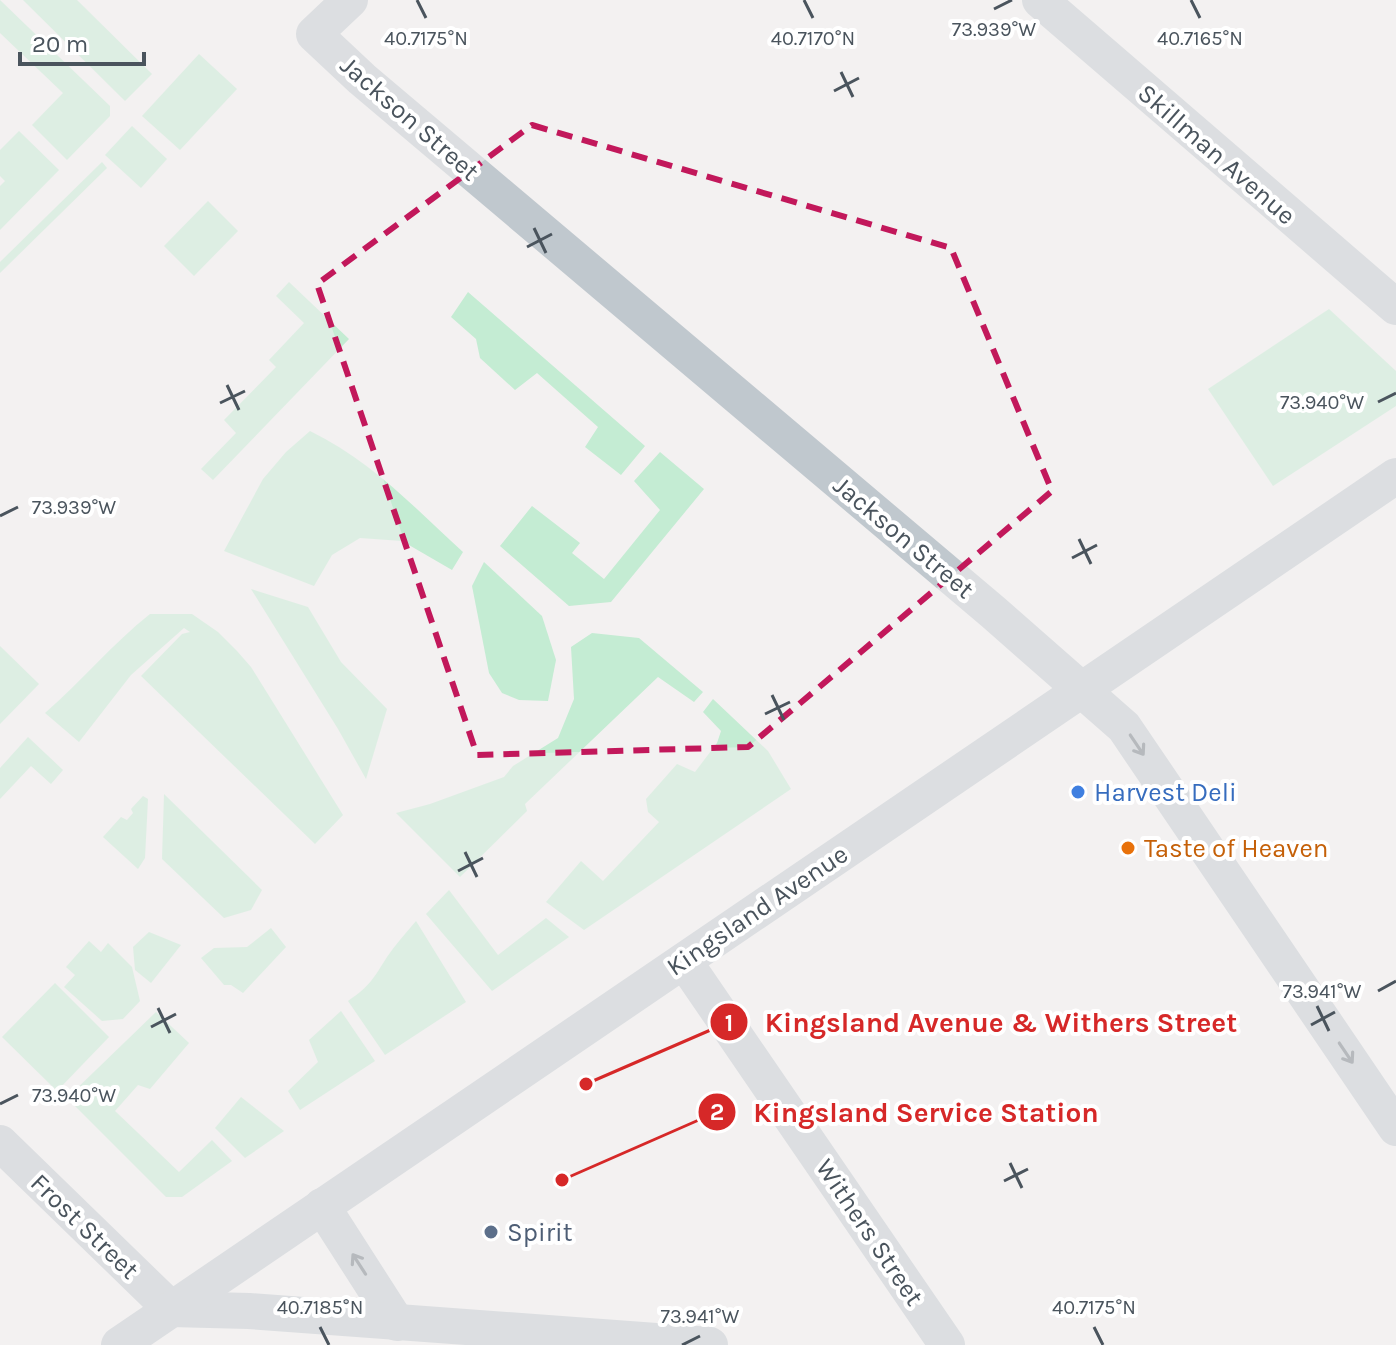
<svg xmlns="http://www.w3.org/2000/svg" width="1396" height="1345" font-family="Karla,sans-serif">
  <style>
    .green { fill: #c4ecd3 }
    .lines { fill: none; stroke-linecap: round; stroke-linejoin: round }
    .street { stroke: #c0c8ce; stroke-width: 36 }
    .oneway { stroke: #6d777f }
    .marked { fill: none; stroke: #c2185b; stroke-width: 6; stroke-dasharray: 16 10; stroke-linejoin: round }
    .ticks { fill: none; stroke: #4a545d; stroke-width: 3 }
    .shop-dot { fill: #3f7fe0; stroke: #fff; stroke-width: 3 }
    .food-dot { fill: #e8710a; stroke: #fff; stroke-width: 3 }
    .service-dot { fill: #5c6f8a; stroke: #fff; stroke-width: 3 }
    .labels { text-anchor: middle; stroke-width: 8; stroke-linejoin: round; paint-order: stroke }
    .street-label { font-size: 26px; fill: #4a545d; stroke: #fff }
    .shop-label { font-size: 26px; fill: #366cbe; stroke: #fff; text-anchor: start }
    .food-label { font-size: 26px; fill: #c56008; stroke: #fff; text-anchor: start }
    .service-label { font-size: 26px; fill: #4e5e75; stroke: #fff; text-anchor: start }
    .ticks-label { font-size: 20px; text-anchor: middle; fill: #4a545d; stroke: #fff; stroke-width: 8; stroke-linejoin: round; paint-order: stroke }
    .leader { fill: none; stroke: #d62828; stroke-width: 3 }
    .callout-dot { fill: #d62828; stroke: #fff; stroke-width: 3 }
    .mark-label { font-size: 24px; text-anchor: middle; font-weight: bold; fill: #fff }
    .callout-label { font-size: 28px; text-anchor: middle; font-weight: bold; fill: #d62828; stroke: #fff; stroke-width: 8; stroke-linejoin: round; paint-order: stroke }
  </style>
  <rect width="100%" height="100%" fill="#f3f1f1"/>
  <g class="green">
    <polygon points="0,0 110,106 110,116 67,160 32,125 63,93 0,33"/>
    <polygon points="23,0 77,0 152,74 125,101"/>
    <polygon points="199,54 237,89 180,150 142,116"/>
    <polygon points="132,126 167,159 141,188 105,155"/>
    <polygon points="19,131 59,170 0,230 0,186 5,181 0,176 0,150"/>
    <polygon points="102,162 107,168 0,273 0,262"/>
    <polygon points="208,201 238,231 194,276 164,246"/>
    <polygon points="289,282 349,339 213,480 201,469 236,433 224,420 276,367 269,360 304,323 276,296"/>
    <polygon points="468,292 645,446 621,475 585,447 598,427 537,373 515,390 480,358 476,339 451,317"/>
    <polygon points="1329,309 1396,371 1396,406 1273,486 1208,389"/>
    <path d="M 310,431 C 370,460 414,507 463,552 L 452,570 L 402,541 L 360,538 L 332,555 L 314,586 L 224,551 L 263,479 L 286,452 Z"/>
    <polygon points="660,452 704,489 611,602 569,606 500,546 532,506 580,543 572,553 604,579 660,510 634,481"/>
    <polygon points="484,562 542,616 556,660 548,701 519,700 502,693 489,673 472,586"/>
    <polygon points="251,589 308,607 341,662 387,709 366,779 338,729"/>
    <path d="M 150,614 L 192,614 L 218,632 L 237,651 L 251,667 L 343,815 L 315,844 L 141,676 L 182,634 L 190,632 L 184,628 L 131,675 L 79,742 L 45,713 C 82,681 112,644 150,614 Z"/>
    <polygon points="592,633 639,638 703,692 694,702 658,677 525,804 527,811 460,877 396,813 430,804 504,777 513,766 558,738 574,699 571,647"/>
    <polygon points="0,646 39,684 0,724"/>
    <polygon points="713,699 768,751 791,789 584,930 546,902 581,861 603,881 659,822 648,812 646,799 677,764 695,772 717,743 721,731 703,712"/>
    <polygon points="28,737 63,770 51,784 31,766 0,799 0,768"/>
    <polygon points="164,794 262,890 251,910 224,918 162,859"/>
    <polygon points="143,796 148,799 145,858 138,869 103,837 121,817 127,820 133,813 131,809"/>
    <polygon points="449,890 498,955 546,918 569,937 492,991 426,914"/>
    <path d="M 416,921 L 466,1002 L 385,1055 L 348,1001 C 371,985 373,979 387,957 C 395,945 406,933 416,921 Z"/>
    <polygon points="271,928 286,947 243,993 231,985 224,985 201,958 214,948 247,947"/>
    <polygon points="149,932 181,945 151,983 135,970 133,947"/>
    <polygon points="89,941 101,952 108,943 132,967 140,1001 123,1019 102,1021 64,987 75,975 66,967"/>
    <polygon points="55,983 109,1037 57,1091 2,1037"/>
    <polygon points="341,1011 375,1061 300,1110 288,1091 318,1062 309,1040"/>
    <polygon points="156,1012 189,1043 150,1089 138,1085 115,1111 179,1172 212,1140 232,1161 182,1197 166,1197 67,1098"/>
    <polygon points="241,1097 284,1131 245,1158 215,1128"/>
  </g>
  <g class="lines">
    <g class="street">
      <polyline points="350,0 314,34 362,79 993,612 1124,727 1396,1128"/>
      <polyline points="1040,0 1396,307"/>
      <polyline points="684,961 947,1345"/>
      <polyline points="0,1143 171,1309"/>
      <polyline points="322,1206 397,1323"/>
      <polyline points="171,1309 249,1311 710,1345"/>
      <polyline points="119,1345 1396,476"/>
    </g>
  </g>
  <defs><path id="oneway-shaft" d="M-6 0H5M1.5-3L5.5 0L1.5 3" fill="none" stroke-width="1.6" stroke-linecap="round" stroke-linejoin="round" transform="scale(2)"/></defs>
  <g class="oneway">
    <use href="#oneway-shaft" transform="translate(1137 745) rotate(56)"/>
    <use href="#oneway-shaft" transform="translate(1346 1053) rotate(56)"/>
    <use href="#oneway-shaft" transform="translate(359 1264) rotate(-123)"/>
  </g>
  <path d="M0 0H1396V1345H0ZM 532,125 L 951,248 L 1052,491 L 748,747 L 477,755 L 317,284 Z" fill="#f3f1f1" fill-opacity=".55" fill-rule="evenodd"/>
  <path class="marked" d="M 532,125 L 951,248 L 1052,491 L 748,747 L 477,755 L 317,284 Z"/>
  <path class="ticks" d="M 417,0 L 426,18M 804,0 L 813,18M 1191,0 L 1200,18M 994,9 L 1012,0M 841,72 L 853,97M 834,91 L 859,78M 534,228 L 546,253M 527,247 L 552,234M 227,385 L 239,410M 1378,402 L 1396,393M 220,403 L 245,391M 0,516 L 18,507M 1079,539 L 1091,564M 1072,558 L 1097,545M 772,695 L 784,720M 765,714 L 790,702M 465,852 L 477,877M 458,871 L 483,858M 1378,991 L 1396,981M 1317,1006 L 1329,1031M 158,1008 L 170,1033M 1311,1025 L 1335,1012M 151,1027 L 176,1014M 0,1104 L 18,1095M 1010,1163 L 1022,1188M 1004,1181 L 1028,1169M 320,1327 L 329,1345M 1094,1327 L 1103,1345M 682,1345 L 700,1336"/>
  <circle class="shop-dot" cx="1078" cy="792" r="8"/>
  <circle class="food-dot" cx="1128" cy="848" r="8"/>
  <circle class="service-dot" cx="491" cy="1232" r="8"/>
  <g class="labels">
    <g class="street-label">
      <text transform="translate(410 118) rotate(41)" y="9">Jackson Street</text>
      <text transform="translate(1217 154) rotate(41)" y="9">Skillman Avenue</text>
      <text transform="translate(904 537) rotate(40)" y="9">Jackson Street</text>
      <text transform="translate(757 910) rotate(-34)" y="9">Kingsland Avenue</text>
      <text transform="translate(85 1226) rotate(44)" y="9">Frost Street</text>
      <text transform="translate(870 1232) rotate(56)" y="9">Withers Street</text>
    </g>
    <g class="shop-label">
      <text x="1094" y="801">Harvest Deli</text>
    </g>
    <g class="food-label">
      <text x="1144" y="857">Taste of Heaven</text>
    </g>
    <g class="service-label">
      <text x="507" y="1241">Spirit</text>
    </g>
  </g>
  <g class="ticks-label">
    <text x="994" y="36">73.939°W</text>
    <text x="426" y="45">40.7175°N</text>
    <text x="813" y="45">40.7170°N</text>
    <text x="1200" y="45">40.7165°N</text>
    <text x="1322" y="409">73.940°W</text>
    <text x="74" y="514">73.939°W</text>
    <text x="1322" y="998">73.941°W</text>
    <text x="74" y="1102">73.940°W</text>
    <text x="320" y="1314">40.7185°N</text>
    <text x="1094" y="1314">40.7175°N</text>
    <text x="700" y="1323">73.941°W</text>
  </g>
  <path class="leader" d="M586 1084L729 1022M562 1180L717 1112"/>
  <g class="callout-dot">
    <circle cx="586" cy="1084" r="8"/>
    <circle cx="562" cy="1180" r="8"/>
    <circle cx="729" cy="1022" r="20"/>
    <circle cx="717" cy="1112" r="20"/>
  </g>
  <g class="mark-label">
    <text x="729" y="1031">1</text>
    <text x="717" y="1120">2</text>
  </g>
  <g class="callout-label">
    <text x="1001" y="1032">Kingsland Avenue &amp; Withers Street</text>
    <text x="926" y="1122">Kingsland Service Station</text>
  </g>
  <path d="M20 52v12h124v-12" fill="none" stroke="#4a545d" stroke-width="4"/>
  <text x="32" y="52" font-size="24" fill="#4a545d" stroke="#ffffff" stroke-width="6" paint-order="stroke">20 m</text>
</svg>
